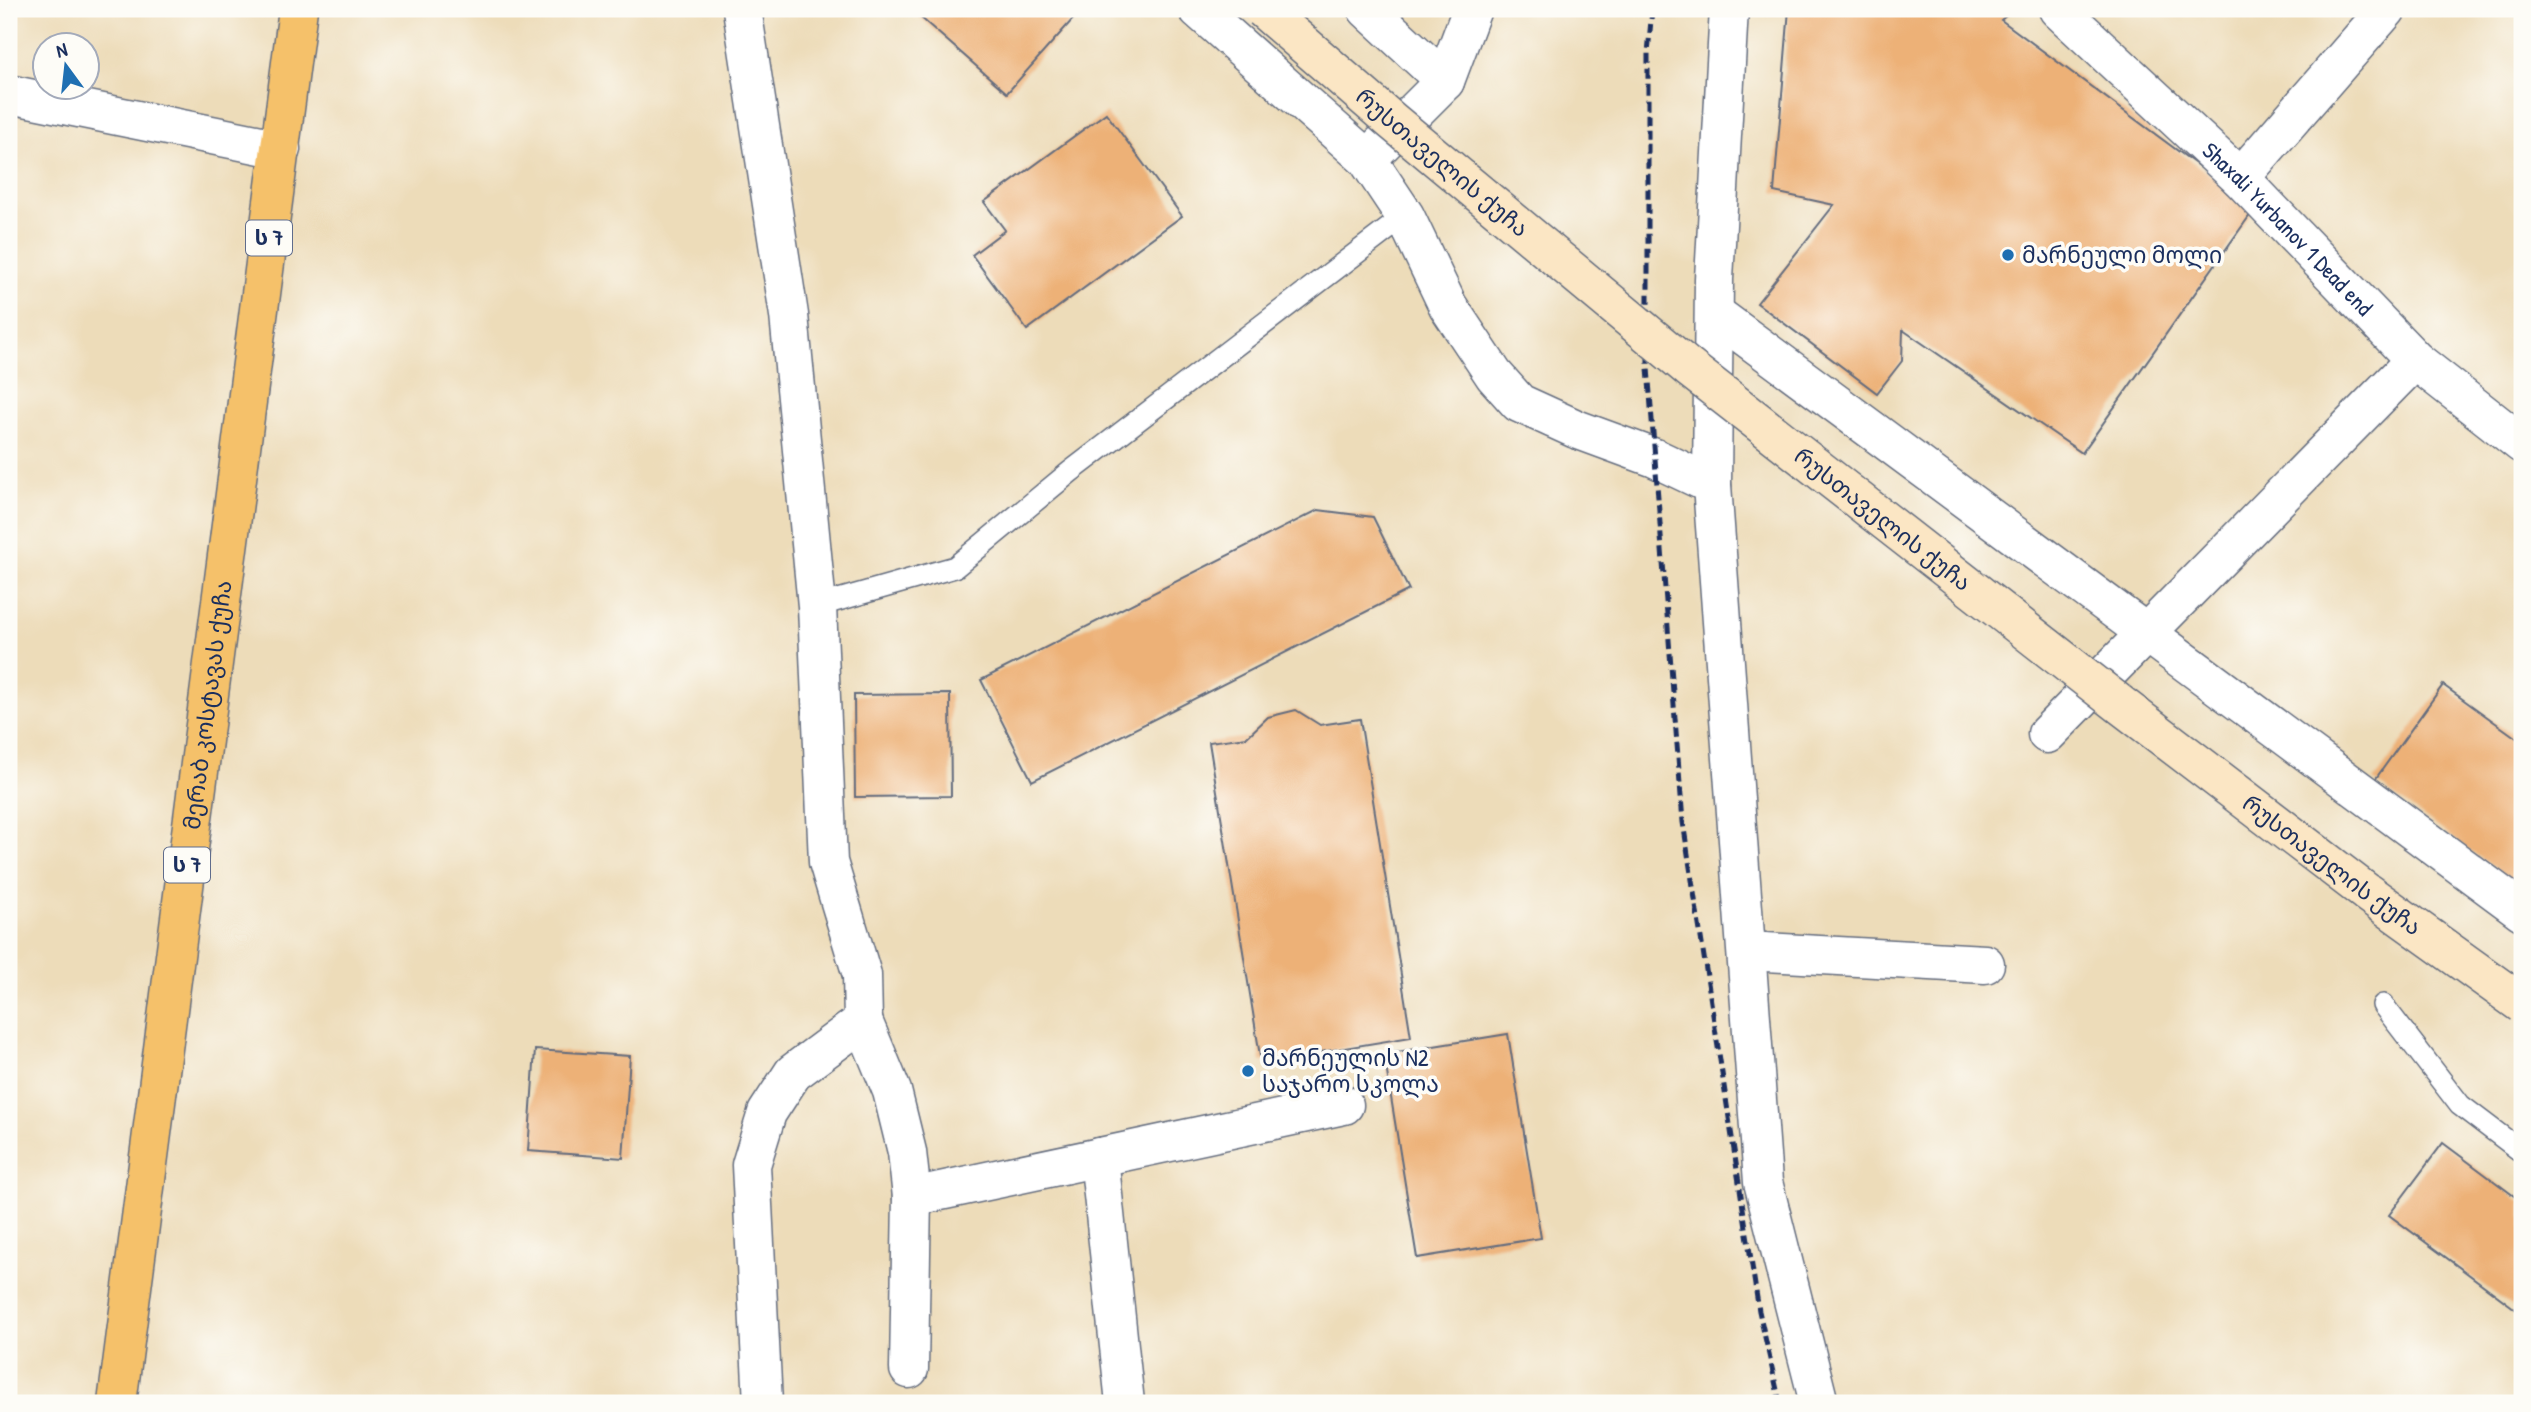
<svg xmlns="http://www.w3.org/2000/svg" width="2531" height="1412" font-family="'Patrick Hand','Noto Sans Georgian',sans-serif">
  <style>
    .building { fill: #edb177 }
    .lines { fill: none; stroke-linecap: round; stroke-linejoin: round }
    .service-casing { stroke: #646c7e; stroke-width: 24 }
    .minor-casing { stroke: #646c7e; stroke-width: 41 }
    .tertiary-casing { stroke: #646c7e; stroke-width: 41 }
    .trunk-casing { stroke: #646c7e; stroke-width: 41 }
    .service { stroke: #fff; stroke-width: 21 }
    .minor { stroke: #fff; stroke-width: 38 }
    .tertiary { stroke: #fff; stroke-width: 38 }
    .trunk { stroke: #f5c16b; stroke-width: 38 }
    .rail { stroke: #1b2f5e; stroke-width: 5; stroke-dasharray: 10 5; stroke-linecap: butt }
    .secondary-bridge-casing { stroke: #646c7e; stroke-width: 41; stroke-linecap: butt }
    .secondary-bridge { stroke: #fbe6c4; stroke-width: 38 }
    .poi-dot { fill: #1f6fb2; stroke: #fdfcf7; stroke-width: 2.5 }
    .labels { text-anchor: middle; stroke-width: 7; stroke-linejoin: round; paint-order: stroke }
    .shield { fill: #fdfcf7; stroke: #5f6c8c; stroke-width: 2 }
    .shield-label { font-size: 21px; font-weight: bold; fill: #1b2f5e }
    .street-label { font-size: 23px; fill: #1b2f5e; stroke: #fdfcf7 }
    .poi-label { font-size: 23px; fill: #1b2f5e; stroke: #fdfcf7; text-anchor: start }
  </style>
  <rect width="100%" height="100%" fill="#fdfcf7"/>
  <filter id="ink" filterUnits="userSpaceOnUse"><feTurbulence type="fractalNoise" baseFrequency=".0143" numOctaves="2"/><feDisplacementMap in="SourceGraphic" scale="14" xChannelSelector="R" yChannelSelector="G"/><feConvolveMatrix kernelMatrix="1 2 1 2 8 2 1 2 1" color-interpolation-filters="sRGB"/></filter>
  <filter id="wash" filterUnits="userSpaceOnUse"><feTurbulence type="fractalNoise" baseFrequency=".00686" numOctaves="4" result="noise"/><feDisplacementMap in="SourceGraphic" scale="28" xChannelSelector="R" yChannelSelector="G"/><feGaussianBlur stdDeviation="1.57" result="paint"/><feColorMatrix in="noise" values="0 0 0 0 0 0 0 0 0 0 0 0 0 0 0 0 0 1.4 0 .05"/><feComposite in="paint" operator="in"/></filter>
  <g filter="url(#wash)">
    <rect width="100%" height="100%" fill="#eddcb9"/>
    <g id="blocks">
      <g class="building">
        <polygon points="911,9 1082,9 1007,93"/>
        <polygon points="1789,9 2014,9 2001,20 2255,208 2082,453 1903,330 1902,361 1877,393 1757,303 1834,205 1774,192"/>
        <polygon points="1106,113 1182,216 1027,330 972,255 1005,230 984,202"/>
        <polygon points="1318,510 1373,517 1409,590 1032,781 981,680"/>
        <polygon points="2443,685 2522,742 2522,888 2374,781"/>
        <polygon points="950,694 951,796 855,797 854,695"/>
        <polygon points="1296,710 1320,725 1360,719 1411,1037 1261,1062 1209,742 1247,737 1268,717"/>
        <polygon points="1508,1034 1541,1238 1417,1258 1384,1054"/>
        <polygon points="535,1050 630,1056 623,1158 528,1151"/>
        <polygon points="2443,1143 2522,1202 2522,1314 2389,1215"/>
      </g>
    </g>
  </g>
  <g filter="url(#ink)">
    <use href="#blocks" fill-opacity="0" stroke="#646c7e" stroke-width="2"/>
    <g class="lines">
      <g class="service-casing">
        <g id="service">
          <polyline points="817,606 955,567 1070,472 1405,216"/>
          <polyline points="2383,1005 2460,1105 2522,1152"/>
        </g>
      </g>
      <g class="minor-casing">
        <g id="minor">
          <polyline points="742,9 789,315 817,606 828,862 862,975 863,1021 793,1073 767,1113 751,1165 763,1403"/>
          <polyline points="1198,9 1367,159 1405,216 1448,306 1494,375 1519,403 1576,429 1655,458 1712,485"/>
          <polyline points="1367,9 1445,81"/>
          <path id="s1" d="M 2058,9 L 2240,178 L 2415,360 L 2522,444"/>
          <polyline points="9,94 281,149"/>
          <polyline points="1375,151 1445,81 1472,9"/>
          <polyline points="2240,178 2387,9"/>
          <polyline points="1715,314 2522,911"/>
          <polyline points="2047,734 2415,360"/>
          <polyline points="1747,951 1985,964"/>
          <polyline points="863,1021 892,1091 907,1152 912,1197 909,1369"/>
          <polyline points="1099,1157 1125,1403"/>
          <polyline points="912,1197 1344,1105"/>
        </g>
      </g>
      <g class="tertiary-casing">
        <polyline id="tertiary" points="1729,9 1714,279 1712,485 1763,1182 1819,1403"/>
      </g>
      <g class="trunk-casing">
        <g id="trunk">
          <path id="s2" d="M 117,1403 L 298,9"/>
        </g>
      </g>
      <use href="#service" class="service"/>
      <use href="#minor" class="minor"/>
      <use href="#tertiary" class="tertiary"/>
      <use href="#trunk" class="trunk"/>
      <polyline class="rail" points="1652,9 1648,53 1648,368 1683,822 1759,1311 1780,1403"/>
      <g class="secondary-bridge-casing">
        <g id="secondary-bridge">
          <path id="s3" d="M 1263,9 L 1392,121 L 1689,368 L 2121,705 L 2366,892 L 2522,1004"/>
        </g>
      </g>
      <use href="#secondary-bridge" class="secondary-bridge"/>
    </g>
  </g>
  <g class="poi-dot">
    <circle cx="2008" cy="255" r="7"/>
    <circle cx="1248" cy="1071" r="7"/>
  </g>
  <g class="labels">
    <g class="shield">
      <rect x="246" y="220.5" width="46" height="35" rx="5"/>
      <rect x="164" y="847.5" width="46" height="35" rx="5"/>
    </g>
    <g class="shield-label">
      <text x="269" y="245">ს 7</text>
      <text x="187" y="872">ს 7</text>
    </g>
    <g class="street-label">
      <text dy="8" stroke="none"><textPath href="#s3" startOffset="236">რუსთაველის ქუჩა</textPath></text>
      <text dy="8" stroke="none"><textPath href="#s1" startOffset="318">Shaxali Yurbanov 1 Dead end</textPath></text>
      <text dy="8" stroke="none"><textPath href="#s3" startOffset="803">რუსთაველის ქუჩა</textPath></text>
      <text dy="8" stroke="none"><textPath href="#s2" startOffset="704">მერაბ კოსტავას ქუჩა</textPath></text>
      <text dy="8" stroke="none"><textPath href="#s3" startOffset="1370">რუსთაველის ქუჩა</textPath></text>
    </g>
    <g class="poi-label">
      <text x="2022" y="263">მარნეული მოლი</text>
      <text x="1262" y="1066">მარნეულის N2<tspan x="1262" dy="26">საჯარო სკოლა</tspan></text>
    </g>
  </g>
  <rect width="2531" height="1412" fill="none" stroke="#fdfcf7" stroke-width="35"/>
  <g transform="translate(66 66) rotate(345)"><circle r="33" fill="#fdfcf7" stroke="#a3aaba" stroke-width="2"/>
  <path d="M0-5L12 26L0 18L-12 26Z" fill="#1f6fb2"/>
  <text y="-10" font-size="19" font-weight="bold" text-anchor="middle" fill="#1b2f5e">N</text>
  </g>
</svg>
